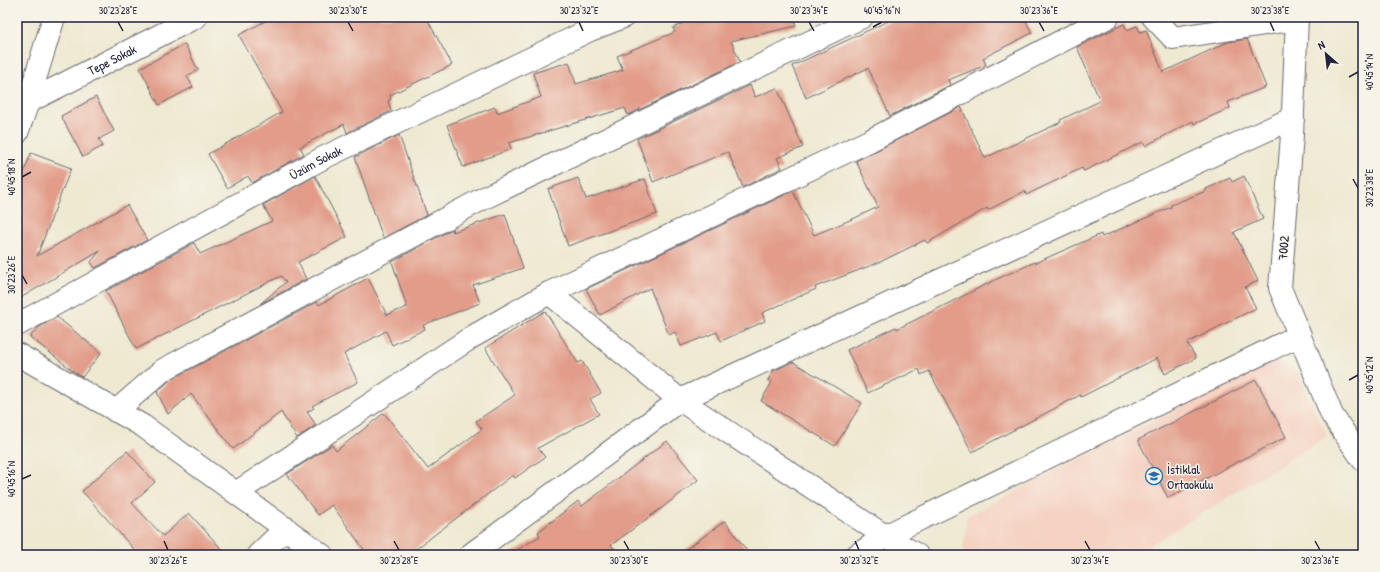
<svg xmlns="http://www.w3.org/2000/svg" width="1380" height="572" font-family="'Patrick Hand',sans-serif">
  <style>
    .built { fill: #f5d2c2 }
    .building { fill: #e29c89 }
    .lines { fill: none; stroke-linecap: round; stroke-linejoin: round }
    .minor-casing { stroke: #696870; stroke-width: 24 }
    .minor { stroke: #fff; stroke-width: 22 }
    .ticks { fill: none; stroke: #22223b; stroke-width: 1.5 }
    .labels { text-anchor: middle; stroke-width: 3; stroke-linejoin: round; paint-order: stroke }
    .street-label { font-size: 13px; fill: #22223b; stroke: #f7f3e8 }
    .poi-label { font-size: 13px; fill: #22223b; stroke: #f7f3e8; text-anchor: start }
    .neatline { fill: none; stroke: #22223b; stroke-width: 1.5 }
    .ticks-label { font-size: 10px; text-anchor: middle; fill: #22223b }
  </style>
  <rect width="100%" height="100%" fill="#f7f3e8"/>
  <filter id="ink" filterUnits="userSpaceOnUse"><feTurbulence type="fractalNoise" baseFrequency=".025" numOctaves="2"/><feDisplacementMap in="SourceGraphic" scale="8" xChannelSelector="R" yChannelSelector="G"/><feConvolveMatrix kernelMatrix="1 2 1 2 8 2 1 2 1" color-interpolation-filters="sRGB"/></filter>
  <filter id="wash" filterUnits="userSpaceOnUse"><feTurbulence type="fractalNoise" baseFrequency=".012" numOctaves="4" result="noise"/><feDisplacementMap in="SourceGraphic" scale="16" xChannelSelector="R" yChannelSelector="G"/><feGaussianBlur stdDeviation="0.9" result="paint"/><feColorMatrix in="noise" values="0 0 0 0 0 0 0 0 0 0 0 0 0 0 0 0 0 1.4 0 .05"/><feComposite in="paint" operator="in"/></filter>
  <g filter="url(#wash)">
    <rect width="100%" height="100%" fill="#eee9d1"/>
    <polygon class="built" points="1274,360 1296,371 1327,436 1135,555 968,555 963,551 967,516"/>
    <g id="blocks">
      <g class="building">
        <polygon points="273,17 426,17 452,65 390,95 391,99 388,101 391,111 347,133 344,124 300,147 304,154 252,183 248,176 227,188 208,154 282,112 239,35"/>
        <polygon points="697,17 794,17 796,26 731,41 740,62 628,115 625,108 509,143 511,149 463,167 447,125 495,107 497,113 541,97 533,73 569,62 576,84 623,70 617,56 675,32 673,28"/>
        <polygon points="897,17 1024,17 1032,33 983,58 986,65 948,80 950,85 890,116 868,68 806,98 792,66"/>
        <polygon points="1124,24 1127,30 1137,26 1140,32 1146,30 1163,72 1228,42 1247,39 1266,87 1228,102 1230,108 1194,124 1193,121 1145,146 1143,142 1084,171 1082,168 1026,195 1025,191 988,210 987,208 927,243 925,240 880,262 815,287 816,289 762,313 765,321 721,341 717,332 681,346 675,332 669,335 650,288 600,315 586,289 793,191 814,235 855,218 878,207 856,161 961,107 985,158 1061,122 1060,120 1100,101 1077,47"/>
        <polygon points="185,44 198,70 187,76 193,87 159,105 140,68"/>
        <polygon points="750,85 755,97 777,88 803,147 777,158 782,168 743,187 728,152 653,182 637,139"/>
        <polygon points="96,97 114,131 99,139 103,146 83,157 61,116"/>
        <polygon points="399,135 427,215 383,238 355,157"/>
        <polygon points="31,153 71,168 37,256 127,205 147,240 95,268 91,262 100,251 22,297 19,304 17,304 17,191"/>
        <polygon points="315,176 347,237 298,262 306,279 260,304 286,282 281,276 136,349 106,291 194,243 200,254 272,221 263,205"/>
        <polygon points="1244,176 1263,219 1234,232 1258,281 1245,287 1256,308 1187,343 1196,358 1165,374 1157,358 1081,397 1080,395 972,452 929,371 921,375 919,369 868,393 847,350 896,327 897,329 997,279 1035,262 1035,263 1101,234 1102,237 1171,207 1171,205 1206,191 1206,189 1230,178 1232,182"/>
        <polygon points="578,178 586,199 645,179 657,214 568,246 548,189"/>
        <polygon points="505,214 523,268 473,285 480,303 423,325 425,329 392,345 386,331 344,354 358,382 312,406 314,408 307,412 316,425 297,438 281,412 233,449 191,394 168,414 157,392 170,380 317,302 319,305 368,278 387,315 407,307 392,262 452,229 453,232"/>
        <polygon points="545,311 578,363 582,361 601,393 590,399 599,414 538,448 545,457 515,478 513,475 408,555 368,555 332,505 318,515 287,474 332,445 336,451 384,413 428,469 482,429 476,421 515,395 485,348"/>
        <polygon points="57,317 101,353 82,377 73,371 30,337 38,328"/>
        <polygon points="793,362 862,403 835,446 761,401 772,382 768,380 773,371"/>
        <polygon points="1256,380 1286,437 1168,498 1138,440"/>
        <polygon points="667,441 698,480 663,507 611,545 619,555 509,555 540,536 538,532 578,501 582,506"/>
        <polygon points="127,451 155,482 132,503 163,536 189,513 227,555 139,555 82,491"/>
        <polygon points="725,521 750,555 678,555"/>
      </g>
    </g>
  </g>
  <g filter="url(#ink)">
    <use href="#blocks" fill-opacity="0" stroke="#696870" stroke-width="1"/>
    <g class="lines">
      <g class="minor-casing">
        <g id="minor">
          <polyline points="1153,17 1173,38 1297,19"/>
          <polyline points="1297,17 1292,135 1280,288 1332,415 1363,460"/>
          <path id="s1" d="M 28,102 L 196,17"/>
          <polyline points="17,133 28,102 54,17"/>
          <polyline points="549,293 680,400 885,536 917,555"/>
          <path id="s2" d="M 17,325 L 323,158 L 590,30 L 623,17"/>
          <polyline points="17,354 143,426 322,555"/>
          <polyline points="116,411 163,370 484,198 862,17"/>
          <polyline points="236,493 472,337 549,293 869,141 1108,17"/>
          <polyline points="258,555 286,528"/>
          <polyline points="470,555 680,400 1293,118"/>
          <polyline points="857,555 885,536 1300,335"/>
        </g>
      </g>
      <use href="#minor" class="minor"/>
    </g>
  </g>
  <path class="ticks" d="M 118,22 L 123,31M 348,22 L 353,31M 579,22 L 583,31M 809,22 L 814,31M 1039,22 L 1044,31M 1270,22 L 1274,31M 873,27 L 882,22M 1349,77 L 1358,72M 22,177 L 31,172M 1353,179 L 1358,188M 22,275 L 27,284M 1349,380 L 1358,375M 22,479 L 31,475M 164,541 L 168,550M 394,541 L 399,550M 624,541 L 629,550M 855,541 L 859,550M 1085,541 L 1090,550M 1315,541 L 1320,550"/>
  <defs>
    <g id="school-ring" transform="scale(0.9)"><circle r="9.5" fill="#f7f3e8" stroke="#1f6fb2" stroke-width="1.5"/><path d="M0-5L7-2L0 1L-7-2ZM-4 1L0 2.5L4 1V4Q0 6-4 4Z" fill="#1f6fb2"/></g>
  </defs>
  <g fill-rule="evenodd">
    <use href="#school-ring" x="1154" y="476"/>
  </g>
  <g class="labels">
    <g class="street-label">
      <text dy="5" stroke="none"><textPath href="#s1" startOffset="94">Tepe Sokak</textPath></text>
      <text dy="5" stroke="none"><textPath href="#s2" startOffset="340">Üzüm Sokak</textPath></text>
      <text transform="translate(1283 248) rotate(-86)" y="5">7002</text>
    </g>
    <g class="poi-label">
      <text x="1167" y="474">İstiklal<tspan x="1167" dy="15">Ortaokulu</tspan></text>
    </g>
  </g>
  <rect width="1380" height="572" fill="none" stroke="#f7f3e8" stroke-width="44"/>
  <g transform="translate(1326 54) rotate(332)" stroke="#f7f3e8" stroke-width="3" paint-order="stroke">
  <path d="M0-3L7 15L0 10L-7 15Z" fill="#22223b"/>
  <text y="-6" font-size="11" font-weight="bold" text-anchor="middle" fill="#22223b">N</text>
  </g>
  <rect x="22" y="22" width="1336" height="528" class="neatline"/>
  <g class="ticks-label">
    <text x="118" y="14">30°23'28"E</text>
    <text x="348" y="14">30°23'30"E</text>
    <text x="579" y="14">30°23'32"E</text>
    <text x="809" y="14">30°23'34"E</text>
    <text x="882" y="14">40°45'16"N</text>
    <text x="1039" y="14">30°23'36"E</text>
    <text x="1270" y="14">30°23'38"E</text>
    <text transform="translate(1369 72) rotate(-90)" y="4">40°45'14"N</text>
    <text transform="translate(11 177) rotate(-90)" y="4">40°45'18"N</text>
    <text transform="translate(1369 188) rotate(-90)" y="4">30°23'38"E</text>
    <text transform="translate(11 275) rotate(-90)" y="4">30°23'26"E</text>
    <text transform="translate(1369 375) rotate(-90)" y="4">40°45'12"N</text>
    <text transform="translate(11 479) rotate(-90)" y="4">40°45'16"N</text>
    <text x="168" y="564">30°23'26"E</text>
    <text x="399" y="564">30°23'28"E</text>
    <text x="629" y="564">30°23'30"E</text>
    <text x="859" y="564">30°23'32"E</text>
    <text x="1090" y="564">30°23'34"E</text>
    <text x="1320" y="564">30°23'36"E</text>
  </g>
</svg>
